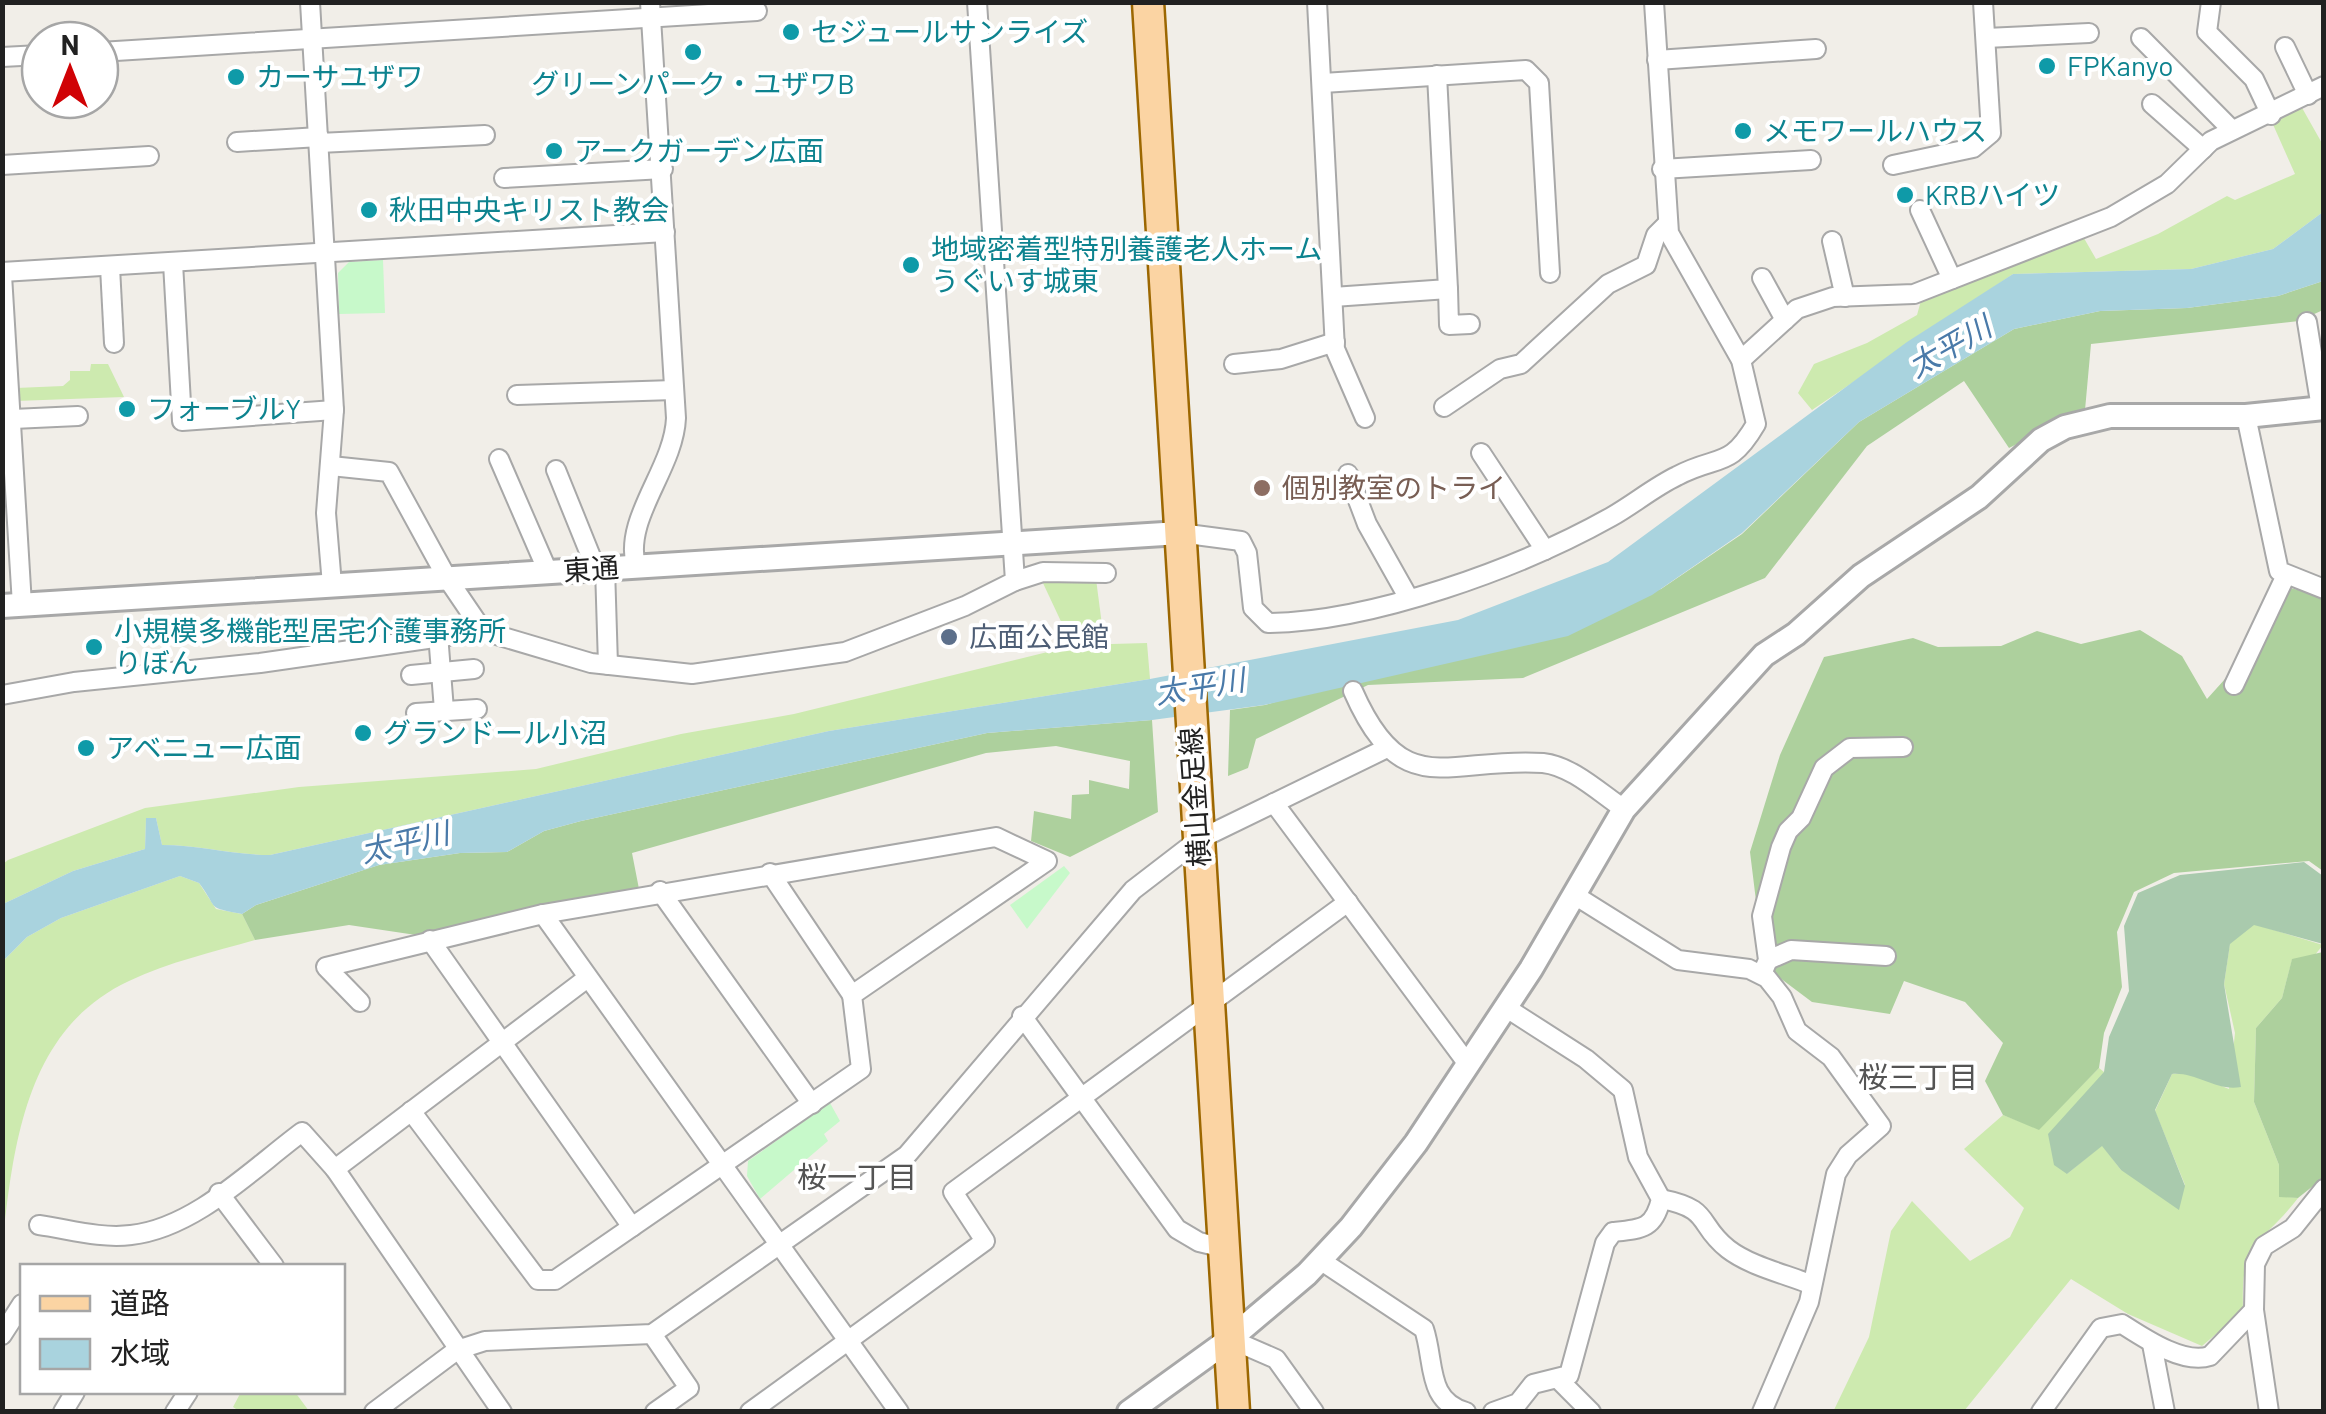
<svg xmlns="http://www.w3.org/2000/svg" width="2326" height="1414" font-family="Barlow,'Noto Sans JP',sans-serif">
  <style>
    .grass { fill: #cdeaaf }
    .forest { fill: #add09d }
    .cemetery { fill: #a9caad }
    .park { fill: #c7f9ca }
    .water { fill: #a9d3de }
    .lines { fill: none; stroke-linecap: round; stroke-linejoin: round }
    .minor-casing { stroke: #a8a8a8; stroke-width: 22 }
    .tertiary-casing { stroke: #a8a8a8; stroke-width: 28 }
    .primary-casing { stroke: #9c6701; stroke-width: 35 }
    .minor { stroke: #fff; stroke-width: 18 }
    .tertiary { stroke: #fff; stroke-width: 22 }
    .primary { stroke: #fbd4a3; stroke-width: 30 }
    .culture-dot { fill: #0f9aa8; stroke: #fff; stroke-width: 4 }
    .education-dot { fill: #8d6e63; stroke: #fff; stroke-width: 4 }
    .service-dot { fill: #5c6f8a; stroke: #fff; stroke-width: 4 }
    .labels { text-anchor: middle; stroke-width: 8; stroke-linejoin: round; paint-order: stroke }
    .culture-label { font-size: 28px; fill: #0d838f; stroke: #fff; text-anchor: start }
    .education-label { font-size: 28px; fill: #785e54; stroke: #fff; text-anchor: start }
    .street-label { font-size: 28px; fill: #212121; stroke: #fff }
    .service-label { font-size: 28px; fill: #4e5e75; stroke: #fff; text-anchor: start }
    .water-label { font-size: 30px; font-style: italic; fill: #4a7aa9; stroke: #fff }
    .neighbourhood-label { font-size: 30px; fill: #545454; stroke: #fff }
  </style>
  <rect width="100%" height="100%" fill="#f1eee8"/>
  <g class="grass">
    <polygon points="2301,106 2323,145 2323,212 2273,249 2191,269 2013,274 1812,410 1798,393 1814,364 1867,343 1917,315 1922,297 2081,233 2096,259 2158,234 2227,196 2235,200 2295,174 2271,120"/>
    <polygon points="91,364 108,364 124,397 16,401 16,388 63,386 70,380 70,371 90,371"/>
    <polygon points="1096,579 1102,625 1065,630 1042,581"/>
    <path d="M 1147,643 L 1150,679 L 829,731 L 270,855 C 232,855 200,845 162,845 L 156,818 L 146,819 L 145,849 L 73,871 L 3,904 L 3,864 L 8,860 L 145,808 L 299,787 L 536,769 L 681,734 L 794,714 L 1076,645 Z"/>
    <path d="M 180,876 L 199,883 L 216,909 L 242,914 L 255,940 C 213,952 169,962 129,981 C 28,1028 14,1140 3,1239 L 3,961 L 27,937 L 61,918 Z"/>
    <path d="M 2254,924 L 2323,945 L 2314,956 L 2292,960 L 2282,998 L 2256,1028 L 2254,1102 L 2279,1165 L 2279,1196 L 2298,1198 C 2257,1251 2241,1235 2243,1311 L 2202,1346 L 2128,1314 L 2071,1279 L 1964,1411 L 1833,1412 L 1869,1337 L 1891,1231 L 1912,1201 L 1970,1261 L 2010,1237 L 2024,1208 L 1964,1149 L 2003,1115 L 2039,1129 L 2099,1068 L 2104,1072 L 2067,1174 L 2102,1145 L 2121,1170 L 2185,1185 L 2155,1111 L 2172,1074 L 2190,1073 L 2229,1089 L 2235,1033 L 2224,984 L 2230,943 Z"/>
    <polygon points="241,1392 295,1392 309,1411 239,1411 233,1407"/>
  </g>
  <g class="forest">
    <polygon points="2323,281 2323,310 2299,321 2091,344 2085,410 2009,448 1964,381 1867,446 1765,578 1523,678 1368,685 1256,739 1248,768 1228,776 1230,710 1265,705 1661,589 1742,534 1859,422 2014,329 2100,311 2187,308 2278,296"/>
    <polygon points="2278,585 2323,596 2323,871 2309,861 2174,873 2134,892 2117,932 2122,987 2104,1033 2099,1068 2039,1130 2003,1115 1985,1081 2003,1043 1965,1002 1904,981 1890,1014 1812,1002 1764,966 1750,852 1780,755 1824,657 1913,638 1938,647 2001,646 2037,631 2081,644 2140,630 2182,656 2207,699 2243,659"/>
    <polygon points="1152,720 1158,812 1070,857 1031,841 1034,811 1071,819 1072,795 1089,794 1089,780 1129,789 1130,761 1056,746 986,753 632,853 639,889 416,935 349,925 255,940 242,914 256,905 379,865 460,853 507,852 544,831 581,821 987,733"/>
    <polygon points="2323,952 2323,1178 2298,1198 2279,1197 2279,1165 2254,1102 2256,1028 2282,998 2292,959"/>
  </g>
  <path class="cemetery" d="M 2304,862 L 2323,876 L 2323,944 L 2254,925 L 2230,944 L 2224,984 L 2241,1087 C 2217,1092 2197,1072 2172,1074 L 2155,1110 L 2185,1186 L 2179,1210 L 2121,1170 L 2102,1146 L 2067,1174 L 2054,1165 L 2048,1134 L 2104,1072 L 2109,1037 L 2129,991 L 2124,926 L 2138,893 L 2180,875 Z"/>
  <g class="park">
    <polygon points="383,260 385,313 339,314 338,273 349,262"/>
    <polygon points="1064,866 1070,873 1027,929 1010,905"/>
    <polygon points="830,1103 840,1121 824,1134 828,1141 760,1199 747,1176 748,1161"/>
  </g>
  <path class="water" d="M 2323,212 L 2323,281 L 2278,296 L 2187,308 L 2100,311 L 2014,329 L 1859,422 L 1742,533 L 1652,595 L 1568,636 L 1264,705 L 1152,720 L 987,733 L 581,821 L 544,831 L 507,852 L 460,853 L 379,865 L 256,905 L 242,914 C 205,907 219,909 199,883 L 180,876 L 61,918 L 27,937 L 3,961 L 3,904 L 73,871 L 145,849 L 146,818 L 156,818 L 162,845 C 200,845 232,855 270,855 L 829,731 L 1150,679 L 1458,620 L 1608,562 L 1907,342 L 2013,274 L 2191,269 L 2273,249 Z"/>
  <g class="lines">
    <g class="minor-casing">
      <g id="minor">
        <polyline points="310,2 334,410 326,513 332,585"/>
        <polyline points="1317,2 1335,349 1365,418"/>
        <polyline points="2211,2 2207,32 2254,79 2271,115"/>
        <polyline points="1986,38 2089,33"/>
        <polyline points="2141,38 2232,130"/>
        <polyline points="2285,47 2308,95"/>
        <polyline points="100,52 757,11"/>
        <polyline points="2,57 40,55"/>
        <polyline points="1657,60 1816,49"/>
        <polyline points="1323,83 1526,70 1539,83 1550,273"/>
        <polyline points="2152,104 2203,149"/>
        <polyline points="237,142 319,137"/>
        <polyline points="319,143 485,135"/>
        <polyline points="2,165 149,156"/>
        <polyline points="1893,165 1973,148 1991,133 1983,2"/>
        <polyline points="1662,169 1811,160"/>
        <polyline points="504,178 663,169"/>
        <polyline points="1920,210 1952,279"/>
        <polyline points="1832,241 1845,297"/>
        <polyline points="173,263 182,421 334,410"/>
        <polyline points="110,267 114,343"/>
        <polyline points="2,272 665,232"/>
        <polyline points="2,275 22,605"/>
        <polyline points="1762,278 1785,320"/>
        <polyline points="1448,289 1449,325 1470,324"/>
        <polyline points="1333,297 1448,289 1437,75"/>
        <polyline points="2307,322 2321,408"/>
        <polyline points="1741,360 1797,309 1833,297 1914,294 2111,217 2167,184 2211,141 2324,86"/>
        <polyline points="1234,364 1281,359 1335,342"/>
        <polyline points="517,395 674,390"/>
        <polyline points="1444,407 1500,369 1521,364 1608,284 1646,265 1656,235 1668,223"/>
        <polyline points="2246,416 2279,571 2324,589"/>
        <polyline points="13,419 78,416"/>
        <polyline points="1481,453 1545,550"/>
        <polyline points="499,459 548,572"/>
        <polyline points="331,466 389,472 447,578 483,631"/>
        <polyline points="556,470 596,569"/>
        <polyline points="1348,474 1367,524 1408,597"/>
        <path d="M 1180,533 L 1241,541 L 1247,553 L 1253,608 L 1268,623 C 1372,622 1520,568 1611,517 C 1634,504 1654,487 1677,476 C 1719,454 1729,470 1756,424 L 1741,360 L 1669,233 L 1654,2"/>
        <path d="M 636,566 C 623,518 674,469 676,418 L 650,2"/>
        <polyline points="605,568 608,665"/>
        <polyline points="1015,581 1043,572 1106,573"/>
        <polyline points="438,634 444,710"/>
        <polyline points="411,675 474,669"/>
        <polyline points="2234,685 2286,575"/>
        <path d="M 1353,691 C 1403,805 1449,756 1543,763 C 1572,766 1600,793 1624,809"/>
        <polyline points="2,695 74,682 260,663 483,631 591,663 692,674 845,652 965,606 1015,581 977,2"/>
        <polyline points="416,713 477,709"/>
        <polyline points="1274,803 1467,1063"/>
        <polyline points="770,873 852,995"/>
        <polyline points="660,891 812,1104"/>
        <polyline points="1576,896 1678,960 1749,969 1767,978 1782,997 1797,1031 1831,1057 1881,1126 1848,1155 1836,1174 1809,1302 1762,1412"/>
        <polyline points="543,914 899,1412"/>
        <polyline points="430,940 632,1227"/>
        <polyline points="1768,960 1791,950 1886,956"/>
        <polyline points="1762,974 1768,960 1762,916 1781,847 1788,831 1801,818 1824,768 1850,748 1903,747"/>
        <polyline points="360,1002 326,967 543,914 996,837 1047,861 852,995 861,1069 555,1280 538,1280 411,1111"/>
        <polyline points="1022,1016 1177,1229 1199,1242 1224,1248"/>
        <polyline points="335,1169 586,979"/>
        <polyline points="219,1193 274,1266"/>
        <path d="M 1661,1199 C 1713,1209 1696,1224 1728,1249 C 1750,1266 1785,1274 1810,1284"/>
        <path d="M 39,1225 C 68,1229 101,1239 131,1235 C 195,1228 252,1169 302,1132 L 335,1169 L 502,1412"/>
        <path d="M 1320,1260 L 1424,1329 C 1435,1362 1426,1401 1466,1412"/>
        <polyline points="652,1334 689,1388 655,1412"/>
        <polyline points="2,1335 22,1304"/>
        <polyline points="1230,1339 1276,1359 1314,1412"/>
        <polyline points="2152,1344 2165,1412"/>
        <polyline points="1558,1379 1591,1412"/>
        <polyline points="63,1412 75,1392"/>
        <polyline points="175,1412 188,1392"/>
        <polyline points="374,1412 457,1350 485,1341 652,1334 907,1155 1133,890 1198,840 1385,749"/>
        <polyline points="750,1412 985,1241 953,1192 1348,902"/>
        <path d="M 1493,1412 L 1518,1403 L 1533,1384 L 1569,1375 L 1605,1243 L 1613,1232 C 1642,1229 1654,1229 1661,1199 L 1638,1157 L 1623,1090 L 1586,1059 L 1505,1007"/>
        <path d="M 2041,1412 L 2101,1328 L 2122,1324 C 2144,1338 2183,1365 2210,1356 L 2254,1310"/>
        <polyline points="2269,1412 2254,1310 2255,1264 2264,1246 2293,1228 2324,1189"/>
      </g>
    </g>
    <g class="tertiary-casing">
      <g id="tertiary">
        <polyline points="2,606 1180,533"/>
        <polyline points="1129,1412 1230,1339 1307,1274 1351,1227 1416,1143 1531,969 1624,809 1764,655 1796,634 1861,576 1979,497 2041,440 2065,427 2110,416 2246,416 2324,408"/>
      </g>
    </g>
    <g class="primary-casing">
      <polyline id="primary" points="1148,2 1234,1412"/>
    </g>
    <use href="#minor" class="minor"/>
    <use href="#tertiary" class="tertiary"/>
    <use href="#primary" class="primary"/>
  </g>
  <g class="culture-dot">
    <circle cx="791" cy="32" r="10"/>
    <circle cx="693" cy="52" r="10"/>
    <circle cx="2047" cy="66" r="10"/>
    <circle cx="236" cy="77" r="10"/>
    <circle cx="1743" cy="131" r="10"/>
    <circle cx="554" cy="151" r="10"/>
    <circle cx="1905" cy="195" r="10"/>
    <circle cx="369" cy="210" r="10"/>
    <circle cx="911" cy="265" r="10"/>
    <circle cx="127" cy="409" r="10"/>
    <circle cx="94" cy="647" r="10"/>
    <circle cx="363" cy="733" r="10"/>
    <circle cx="86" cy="748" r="10"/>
  </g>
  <circle class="education-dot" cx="1262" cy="488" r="10"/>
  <circle class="service-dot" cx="949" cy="637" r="10"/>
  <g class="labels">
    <g class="culture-label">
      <text x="811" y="42">セジュールサンライズ</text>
      <text x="2067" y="76">FPKanyo</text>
      <text x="256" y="87">カーサユザワ</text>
      <text x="693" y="94" text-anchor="middle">グリーンパーク・ユザワB</text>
      <text x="1763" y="141">メモワールハウス</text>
      <text x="574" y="161">アークガーデン広面</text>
      <text x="1925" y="205">KRBハイツ</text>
      <text x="389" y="220">秋田中央キリスト教会</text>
      <text x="931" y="259">地域密着型特別養護老人ホーム<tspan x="931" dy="32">うぐいす城東</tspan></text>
      <text x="147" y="419">フォーブルY</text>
      <text x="114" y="641">小規模多機能型居宅介護事務所<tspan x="114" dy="32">りぼん</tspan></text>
      <text x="383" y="743">グランドール小沼</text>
      <text x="106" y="758">アベニュー広面</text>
    </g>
    <g class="education-label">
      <text x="1282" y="498">個別教室のトライ</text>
    </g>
    <g class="street-label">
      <text transform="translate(591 569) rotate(-4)" y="10">東通</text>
      <text transform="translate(1195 797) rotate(-94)" y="10">横山金足線</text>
    </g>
    <g class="service-label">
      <text x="969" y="647">広面公民館</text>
    </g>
    <g class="water-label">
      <text transform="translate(1950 347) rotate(-30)" y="10">太平川</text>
      <text transform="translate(1200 687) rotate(-9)" y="10">太平川</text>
      <text transform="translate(405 843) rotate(-13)" y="10">太平川</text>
    </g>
    <g class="neighbourhood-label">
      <text x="1918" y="1088">桜三丁目</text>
      <text x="857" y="1188">桜一丁目</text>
    </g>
  </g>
  <rect width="2326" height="1414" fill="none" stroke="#212121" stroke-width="10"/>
  <rect x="20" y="1264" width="325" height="130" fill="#ffffff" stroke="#a6a6a6" stroke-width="2.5"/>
  <rect x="40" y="1296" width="50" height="15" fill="#fbd4a3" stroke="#a6a6a6" stroke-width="2.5"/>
  <text x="110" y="1314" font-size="30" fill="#212121">道路</text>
  <rect x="40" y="1339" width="50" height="30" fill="#a9d3de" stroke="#a6a6a6" stroke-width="2.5"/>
  <text x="110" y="1364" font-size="30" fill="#212121">水域</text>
  <g transform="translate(70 70)"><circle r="48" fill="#ffffff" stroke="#a6a6a6" stroke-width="2.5"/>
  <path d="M0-8L18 38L0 25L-18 38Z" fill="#d00205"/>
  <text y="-15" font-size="28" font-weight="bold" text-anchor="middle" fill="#212121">N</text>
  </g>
</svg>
